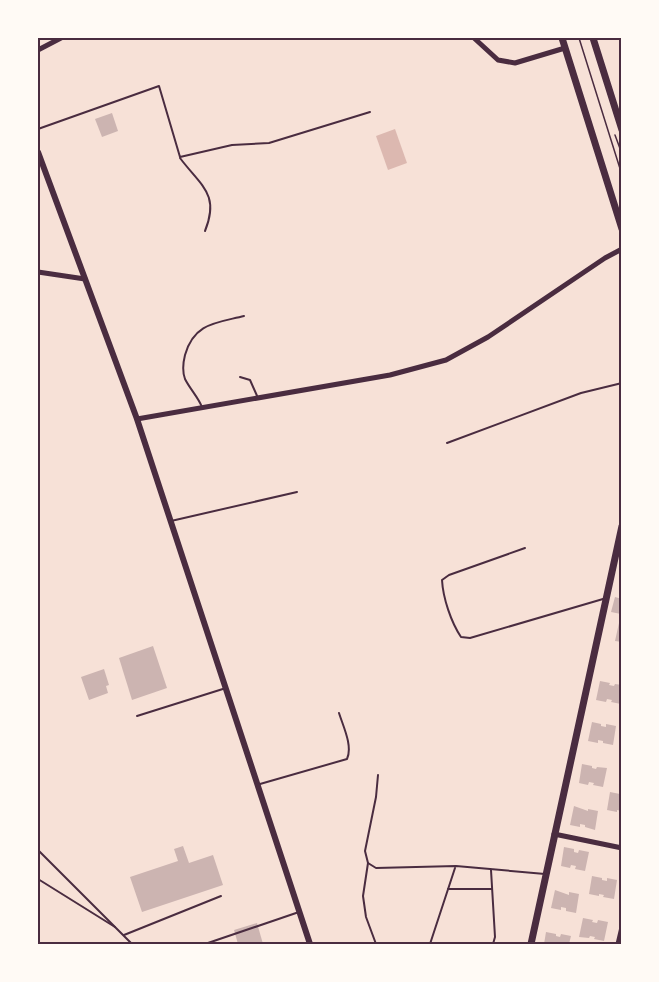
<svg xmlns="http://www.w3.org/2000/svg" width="659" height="982" font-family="Roboto,sans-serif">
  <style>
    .water { fill: #dcb8b0 }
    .building { fill: #ccb4b1 }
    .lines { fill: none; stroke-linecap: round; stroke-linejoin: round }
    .path { stroke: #4a2c40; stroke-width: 1.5 }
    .service { stroke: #4a2c40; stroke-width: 2 }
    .minor { stroke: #4a2c40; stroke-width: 5 }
    .tertiary { stroke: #4a2c40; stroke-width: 6 }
    .secondary { stroke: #4a2c40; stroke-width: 7 }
    .neatline { fill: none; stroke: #4a2c40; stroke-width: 2 }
  </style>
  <rect width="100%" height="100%" fill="#f7e1d7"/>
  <polygon class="water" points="395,129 407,163 388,170 376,136"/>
  <g class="building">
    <polygon points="112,113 118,131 102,137 95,119"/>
    <polygon points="615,597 622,599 622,642 615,641 621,614 611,612"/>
    <polygon points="153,646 167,688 132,700 119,658"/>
    <polygon points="104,669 109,685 106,686 108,693 89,700 81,677"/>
    <polygon points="600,681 610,683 609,685 614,686 615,684 622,685 621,704 611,702 612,700 607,699 606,702 596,700"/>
    <polygon points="592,722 601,724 601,726 606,727 606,724 616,726 613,745 603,743 603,741 598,740 598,743 588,741"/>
    <polygon points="582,764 592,766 592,768 596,769 597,767 607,768 603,787 593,785 594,783 589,782 588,785 579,783"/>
    <polygon points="610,792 620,794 622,811 617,810 617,812 607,810"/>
    <polygon points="574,806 588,811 588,809 598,811 595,830 585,827 585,825 580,824 580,827 570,825"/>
    <polygon points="183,846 189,863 213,855 223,885 142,912 130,877 178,861 174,849"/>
    <polygon points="564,847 574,849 574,852 578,853 579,850 589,852 585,871 575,869 576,866 571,865 570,868 561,866"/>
    <polygon points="592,876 602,878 602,880 607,881 607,878 617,880 614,899 603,897 604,895 599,894 599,896 589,894"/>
    <polygon points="555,890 569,895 569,892 579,894 576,913 566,911 566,908 561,907 561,910 551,908"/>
    <polygon points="583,918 593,920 592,922 597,923 598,920 608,922 604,941 594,939 595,937 590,936 589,938 579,937"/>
    <polygon points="257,923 263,944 238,944 234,930"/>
    <polygon points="546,932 556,934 556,936 560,937 561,934 571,936 569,944 544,944"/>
  </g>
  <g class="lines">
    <g class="path">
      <polyline points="579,38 622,175"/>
      <polyline points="615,135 622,154"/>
    </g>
    <g class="service">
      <polyline points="38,129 159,86 180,157 232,145 269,143 370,112"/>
      <path d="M 180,158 C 201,186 220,194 205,231"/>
      <polyline points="240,377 250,380 258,398"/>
      <path d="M 202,407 C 198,397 190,389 185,379 C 182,371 183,363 185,355 C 194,323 216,323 244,316"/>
      <polyline points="447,443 581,393 622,383"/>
      <polyline points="171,521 297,492"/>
      <path d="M 525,548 L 449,575 L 442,580 C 443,598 451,622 461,637 L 470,638 L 603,599"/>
      <polyline points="137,716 226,688"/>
      <polyline points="378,775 376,797 365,851 368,863 376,868 456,866 545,874"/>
      <path d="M 260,784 L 347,759 C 353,746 343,726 339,713"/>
      <polyline points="38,850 132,944"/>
      <polyline points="368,863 363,896 366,917 376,944"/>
      <polyline points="491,870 495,937 493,944"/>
      <polyline points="38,879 115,927"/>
      <polyline points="448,889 492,889"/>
      <polyline points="124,935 221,896"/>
      <polyline points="205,944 299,912"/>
      <polyline points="430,944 455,868"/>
    </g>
    <g class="minor">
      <polyline points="474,38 498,60 515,63 565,48"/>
      <polyline points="38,50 61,38"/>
      <polyline points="38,272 85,279"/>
      <polyline points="137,419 390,375 446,360 488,337 605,258 622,249"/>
      <polyline points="554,834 622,848"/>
      <polyline points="618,944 622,927"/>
    </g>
    <polyline class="tertiary" points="38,152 137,419 310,944"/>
    <g class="secondary">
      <polyline points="562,38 622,229"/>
      <polyline points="593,38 622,130"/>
      <polyline points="531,944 622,526"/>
    </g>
  </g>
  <rect width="659" height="982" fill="none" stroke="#fffaf5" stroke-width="78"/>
  <rect x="39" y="39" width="581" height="904" class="neatline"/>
</svg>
